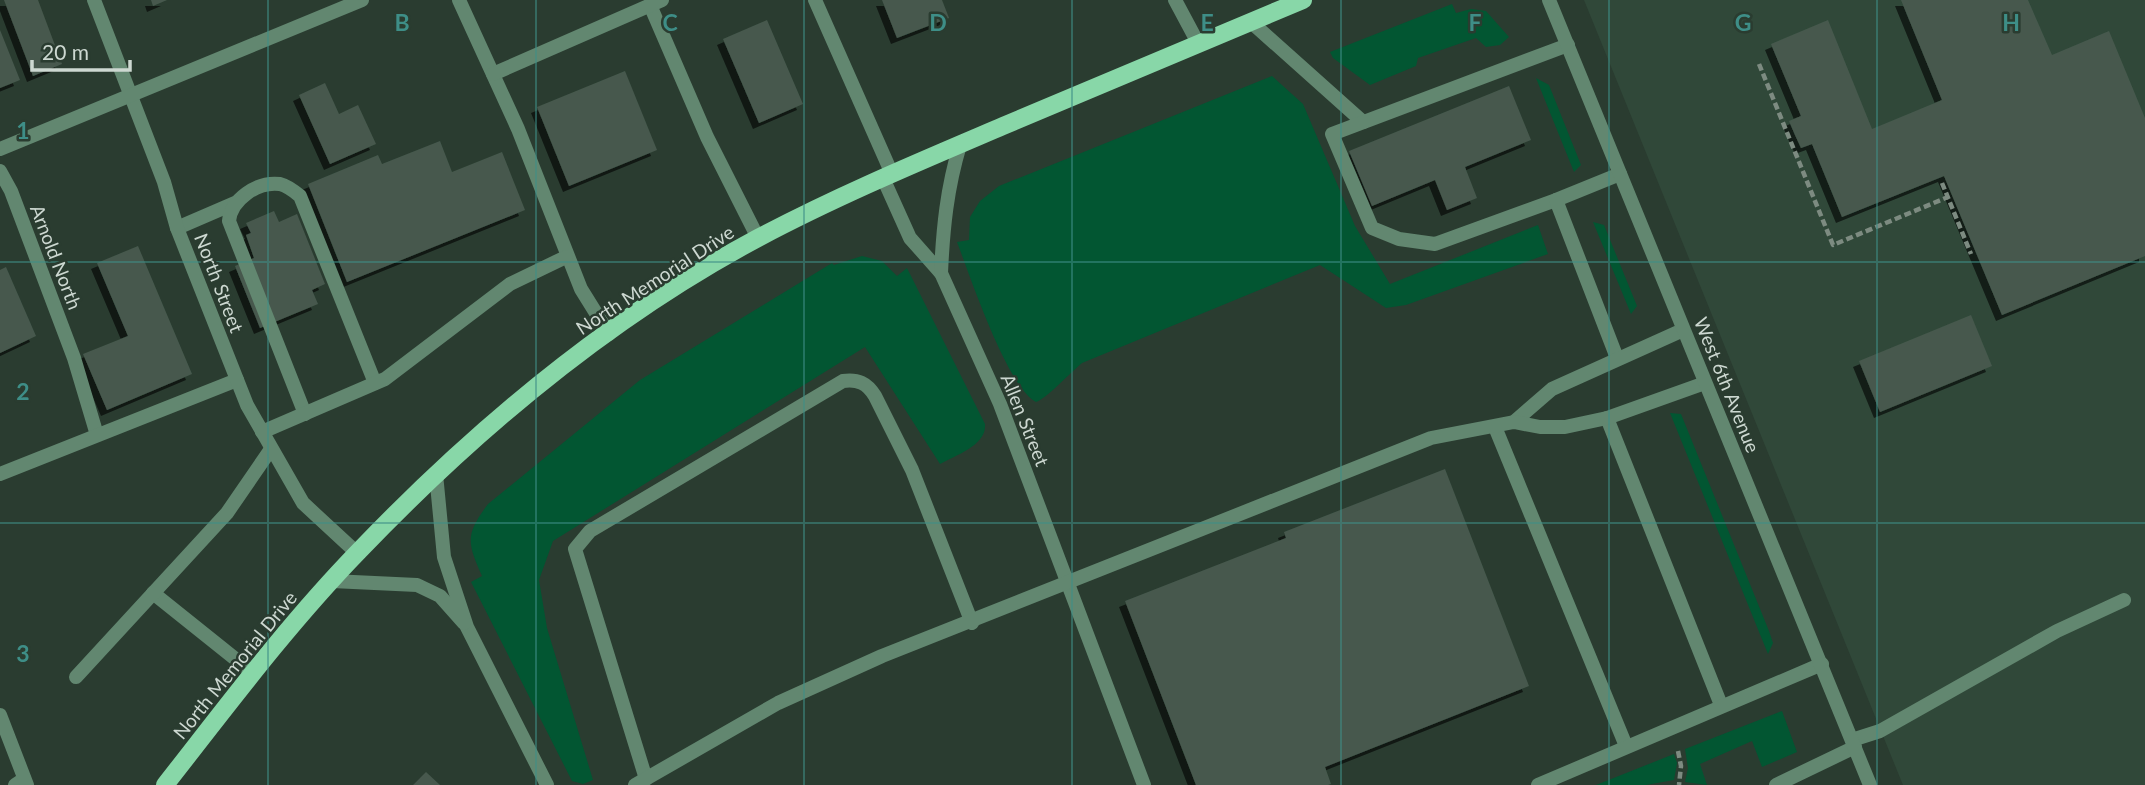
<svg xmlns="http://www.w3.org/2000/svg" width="2145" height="785" font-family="Lato,sans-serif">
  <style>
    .built { fill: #304839 }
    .green { fill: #025632 }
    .building { fill: #46594d; filter: url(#shadow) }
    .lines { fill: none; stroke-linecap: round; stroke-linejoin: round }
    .path { stroke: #7d8b81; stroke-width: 4.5; stroke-dasharray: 7 3.5; stroke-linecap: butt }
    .service { stroke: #628770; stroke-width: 14 }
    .minor { stroke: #628770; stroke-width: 14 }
    .tertiary { stroke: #628770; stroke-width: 14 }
    .primary { stroke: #88d7a8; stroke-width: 18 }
    .grid { fill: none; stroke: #3e8e87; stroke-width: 2; stroke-opacity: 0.55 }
    .labels { text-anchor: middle; stroke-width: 5; stroke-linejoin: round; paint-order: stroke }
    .street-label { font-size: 19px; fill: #cdd8d1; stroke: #2a3c30 }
    .grid-label { font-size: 23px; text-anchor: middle; font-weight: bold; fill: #3e8e87; stroke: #2a3c30; stroke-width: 5; stroke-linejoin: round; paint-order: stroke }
  </style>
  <defs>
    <filter id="shadow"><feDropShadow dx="-6" dy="6" stdDeviation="0" flood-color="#0009"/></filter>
  </defs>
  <rect width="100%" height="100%" fill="#2a3c30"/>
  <polygon class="built" points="1584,0 2145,0 2145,785 1903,785"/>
  <g class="green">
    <polygon points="1452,4 1456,13 1471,9 1486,11 1509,37 1500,45 1486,47 1476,38 1418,58 1416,66 1370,85 1333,58 1330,52"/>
    <path d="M 1272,76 L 1303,104 L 1355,226 L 1390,284 L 1538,225 L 1548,254 L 1406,305 L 1386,308 L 1320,265 L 1082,363 C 1072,371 1045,400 1036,402 C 1007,387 970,276 957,242 L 969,240 L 970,217 L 980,201 L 999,186 Z"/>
    <polygon points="1536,78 1549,85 1581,165 1574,172"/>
    <polygon points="1593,222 1604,225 1637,306 1631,314"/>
    <path d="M 862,256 L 882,261 L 897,276 L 907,268 L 985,424 C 987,445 956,455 940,464 L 865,347 L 553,541 L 539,580 L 547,628 L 593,780 L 583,784 L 572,781 L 471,582 L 482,576 C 467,542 465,535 488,504 L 640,380 L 832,263 L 834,265 Z"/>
    <polygon points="1670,413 1681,414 1769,631 1773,643 1768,654"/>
    <polygon points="1782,711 1797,752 1762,767 1752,741 1700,764 1707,785 1685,782 1688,768 1685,749"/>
    <polygon points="1674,754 1677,763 1674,780 1646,785 1596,785"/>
  </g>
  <g class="building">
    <polygon points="4,0 38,0 62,64 33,76"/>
    <polygon points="151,0 167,0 153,6"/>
    <polygon points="882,0 942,0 949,18 897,38"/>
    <polygon points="1901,0 2028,0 2052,55 2109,31 2145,118 2145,256 2002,315 1944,176 1842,217 1812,144 1801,148 1795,135 1789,121 1801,116 1771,44 1828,20 1872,129 1942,100"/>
    <polygon points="767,20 803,104 759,123 723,39"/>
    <polygon points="0,30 20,80 0,88"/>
    <polygon points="625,71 657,150 569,186 537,107"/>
    <polygon points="325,83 339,114 358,105 376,144 330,164 299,95"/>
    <polygon points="1509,86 1531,140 1465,167 1477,198 1447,210 1435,180 1372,206 1349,151"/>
    <polygon points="440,141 452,172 502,152 525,210 347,282 308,184 378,155 382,164"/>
    <polygon points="274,211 279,222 297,214 325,284 312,290 318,304 260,328 235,266 254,258 246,235 251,233 246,223"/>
    <polygon points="138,246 192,374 107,410 83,354 128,336 97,263"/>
    <polygon points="6,267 36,336 0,353 0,270"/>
    <polygon points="1971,315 1992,366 1880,412 1859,361"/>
    <polygon points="1445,469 1529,686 1325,767 1331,784 1328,785 1196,785 1125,601 1286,538 1284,532"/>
    <polygon points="426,772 440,785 413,785"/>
  </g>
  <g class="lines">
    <g class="path">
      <polyline points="1759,64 1833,245 1948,197"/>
      <polyline points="1942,183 1971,254"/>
      <polyline points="1678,751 1681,766 1679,785"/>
    </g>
    <g class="service">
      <polyline points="459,0 518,129 581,289 609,334"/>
      <polyline points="1175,0 1198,43"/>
      <polyline points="650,5 707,137 758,238"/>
      <polyline points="1251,22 1363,122"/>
      <polyline points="493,74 662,0"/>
      <polyline points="0,171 11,191 74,358 97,435"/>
      <polyline points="883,178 910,238 941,273 1000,404 1144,785"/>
      <polyline points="1556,200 1435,244 1399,239 1372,228 1332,134 1568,45"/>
      <polyline points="177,228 235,203"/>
      <path d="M 941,273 C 943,228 947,188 960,145"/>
      <polyline points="1617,358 1556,200 1620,174"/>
      <path d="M 305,414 L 229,221 C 231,200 257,181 280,184 C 288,186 294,191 300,196 L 375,383"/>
      <polyline points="1607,418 1721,705"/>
      <polyline points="1514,422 1552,389 1683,330"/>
      <polyline points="1495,427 1626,746"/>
      <polyline points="262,432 385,379 510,284 566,257"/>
      <polyline points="0,474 237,380"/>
      <polyline points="436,474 444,557 467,627 547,785"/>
      <polyline points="332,581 417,585 440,596 464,623"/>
      <polyline points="153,593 253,673"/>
      <polyline points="76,677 227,513 271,449"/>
      <polyline points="1852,740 1880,731 2057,631 2124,600"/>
      <path d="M 646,779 L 575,549 L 590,531 L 843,381 C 858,379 867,383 875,396 L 912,470 L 972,623"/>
      <polyline points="15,785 24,779"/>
      <polyline points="635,785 778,703 882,656 1431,438 1514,422 1540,427 1565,427 1607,418 1705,383"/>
      <polyline points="1538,785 1822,664"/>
      <polyline points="1776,785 1855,747"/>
    </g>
    <g class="minor">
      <polyline points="94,0 164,182 177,228 247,405 303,503 357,553"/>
      <polyline points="815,0 892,174"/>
      <polyline points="0,149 362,0"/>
      <polyline points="0,715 27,785"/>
    </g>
    <polyline class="tertiary" points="1549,0 1870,785"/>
    <path class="primary" d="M 165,785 C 227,706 288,624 359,551 C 475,430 610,317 758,238 C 837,196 921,161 1003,126 C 1103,84 1203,42 1303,0"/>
  </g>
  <path class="grid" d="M 268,0 L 268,785M 536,0 L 536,785M 804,0 L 804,785M 1072,0 L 1072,785M 1341,0 L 1341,785M 1609,0 L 1609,785M 1877,0 L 1877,785M 0,262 L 2145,262M 0,523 L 2145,523"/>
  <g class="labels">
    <g class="street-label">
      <text transform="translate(56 257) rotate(69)" y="7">Arnold North</text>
      <text transform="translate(655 280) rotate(-33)" y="7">North Memorial Drive</text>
      <text transform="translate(219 283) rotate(69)" y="7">North Street</text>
      <text transform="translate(1727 385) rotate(68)" y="7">West 6th Avenue</text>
      <text transform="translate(1025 420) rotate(68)" y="7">Allen Street</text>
      <text transform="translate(235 665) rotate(-51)" y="7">North Memorial Drive</text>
    </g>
  </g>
  <g class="grid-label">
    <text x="402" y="31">B</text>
    <text x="670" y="31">C</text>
    <text x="938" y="31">D</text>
    <text x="1207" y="31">E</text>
    <text x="1475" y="31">F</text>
    <text x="1743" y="31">G</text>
    <text x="2011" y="31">H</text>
    <text x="23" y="139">1</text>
    <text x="23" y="400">2</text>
    <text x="23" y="662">3</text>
  </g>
  <path d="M32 60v10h98v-10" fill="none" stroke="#cdd8d1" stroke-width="3.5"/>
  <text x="42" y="60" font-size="21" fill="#cdd8d1" stroke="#2a3c30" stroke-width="5" paint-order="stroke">20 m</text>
</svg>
